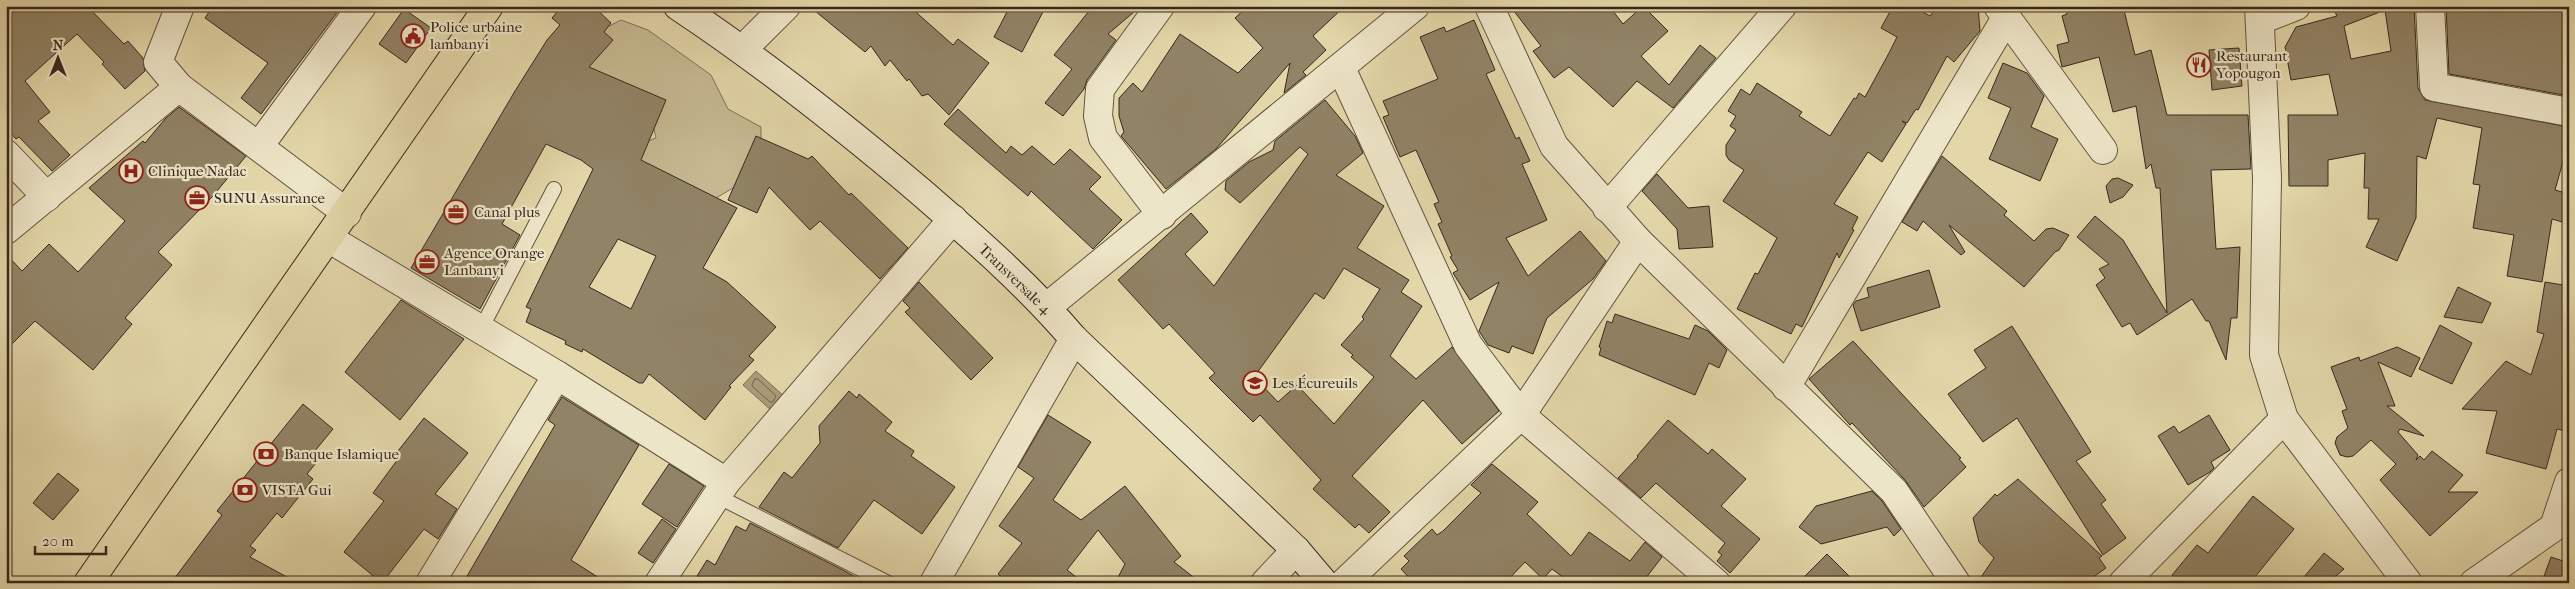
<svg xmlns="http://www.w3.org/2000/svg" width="2575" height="589" font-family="'IM FELL French Canon',serif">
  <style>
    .green { fill: #c6b991; stroke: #7f7058 }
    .water { fill: #a99c7a; stroke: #7c6e55 }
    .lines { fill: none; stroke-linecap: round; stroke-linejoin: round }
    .shore { stroke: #70624c; stroke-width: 1 }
    .building { fill: #918366; stroke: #38281e; fill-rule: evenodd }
    .service-casing { stroke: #635441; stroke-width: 16 }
    .minor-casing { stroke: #635441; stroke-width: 30 }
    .secondary-casing { stroke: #38281e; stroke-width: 30 }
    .primary-casing { stroke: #38281e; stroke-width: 30 }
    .service { stroke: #ede5c7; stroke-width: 14 }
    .minor { stroke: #ede5c7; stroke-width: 28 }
    .secondary { stroke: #ede5c7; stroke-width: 28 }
    .primary { stroke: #e3d7a9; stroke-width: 28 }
    .labels { text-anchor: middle; stroke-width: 4.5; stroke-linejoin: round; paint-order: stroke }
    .poi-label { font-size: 15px; fill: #38281e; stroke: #ede5c7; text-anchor: start }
    .street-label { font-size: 15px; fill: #38281e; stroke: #ede5c7 }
  </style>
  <rect width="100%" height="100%" fill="#e3d7a9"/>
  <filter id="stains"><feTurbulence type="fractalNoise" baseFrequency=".004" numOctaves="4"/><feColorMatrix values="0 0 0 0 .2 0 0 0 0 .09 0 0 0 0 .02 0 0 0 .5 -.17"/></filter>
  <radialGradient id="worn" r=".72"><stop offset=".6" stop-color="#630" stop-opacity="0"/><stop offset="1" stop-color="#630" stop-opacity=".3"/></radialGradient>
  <polygon class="green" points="621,20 648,30 711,75 728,109 761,127 761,145 743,182 706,204 636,163 637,145 656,138 647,100 551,56"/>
  <polygon class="water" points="756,371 785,397 772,411 743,385"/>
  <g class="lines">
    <polygon class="shore" points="755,379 758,379 776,396 773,402 770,402 752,386"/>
  </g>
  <g class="building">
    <polygon points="6,6 87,6 124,44 128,41 143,58 145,71 125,89 102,64 104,62 77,34 25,81 50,112 38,121 70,155 52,171 19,137 16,139 6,128"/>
    <polygon points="213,6 342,6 261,114 241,98 268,63 205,18"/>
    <path d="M 562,6 L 593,6 L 611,23 L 604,32 L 613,40 L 589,67 L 666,100 L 641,160 L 737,208 L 703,268 L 727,282 L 776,327 L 749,356 L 754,360 L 729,386 L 731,387 L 705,420 L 649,374 L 643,383 L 639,383 L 583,349 L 582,352 L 565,344 L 566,341 L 526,322 L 531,309 L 526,307 L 593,169 L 581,160 L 546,144 L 502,224 L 520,235 L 480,309 L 411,268 L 515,91 L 547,40 L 560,25 L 552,18 ZM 618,239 L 656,256 L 631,309 L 589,287 Z"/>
    <polygon points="809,6 909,6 953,45 958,39 989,63 949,115 928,94 922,96 909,79 907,81 890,60 885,66 871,46 865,52"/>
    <polygon points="1010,6 1046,6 1022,52 994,37"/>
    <polygon points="1093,6 1141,6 1108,34 1116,40 1087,80 1084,89 1063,116 1045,103 1072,69 1054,55"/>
    <polygon points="1248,6 1345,6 1313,36 1326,50 1303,72 1306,75 1284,93 1290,63 1216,149 1166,189 1121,136 1124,132 1119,116 1119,98 1133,83 1142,92 1180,34 1238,73 1263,48 1235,18"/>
    <polygon points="1510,6 1609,6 1623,24 1643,6 1668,31 1641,56 1669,85 1700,45 1716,58 1673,108 1637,81 1613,107 1569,67 1554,78 1533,51 1541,46"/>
    <polygon points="1893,6 1912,6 1930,16 1937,6 1978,6 1980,31 1954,62 1947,56 1918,110 1916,109 1907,123 1902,121 1906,124 1882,162 1868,152 1834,204 1858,217 1852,229 1854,230 1839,258 1837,253 1802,327 1796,324 1791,334 1737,309 1755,273 1758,274 1777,238 1723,201 1744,170 1729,160 1726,155 1726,145 1736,130 1730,126 1736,116 1728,111 1741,89 1750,95 1757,83 1802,112 1799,116 1830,136 1854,98 1856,99 1859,93 1865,97 1889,53 1897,37 1881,28"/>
    <polygon points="2065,6 2123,6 2135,55 2151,50 2167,115 2248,115 2251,169 2211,170 2216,249 2240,247 2237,318 2231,318 2226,360 2209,321 2206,321 2192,299 2137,335 2130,323 2122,327 2096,285 2105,278 2099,269 2109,264 2077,237 2095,216 2123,240 2167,313 2160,188 2156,188 2151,164 2146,169 2136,106 2113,112 2099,57 2062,67 2057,45 2069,42 2062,16 2067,14"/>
    <path d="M 2332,6 L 2414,6 L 2418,88 L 2425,100 L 2569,127 L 2569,140 L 2555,190 L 2569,194 L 2569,224 L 2552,219 L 2542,282 L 2507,276 L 2514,235 L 2473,228 L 2480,185 L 2473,184 L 2482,128 L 2437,118 L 2426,159 L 2417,156 L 2416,218 L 2397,261 L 2366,247 L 2379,219 L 2368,219 L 2369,188 L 2364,188 L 2365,153 L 2328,160 L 2328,186 L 2289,186 L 2288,115 L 2338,115 L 2329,74 L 2291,80 L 2285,47 L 2296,27 L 2337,16 ZM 2385,10 L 2391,51 L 2351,59 L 2344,26 Z"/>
    <polygon points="2446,6 2569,6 2569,96 2449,74"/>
    <polygon points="404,9 431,28 406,63 379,44"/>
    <polygon points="1474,20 1495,70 1486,74 1516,139 1519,137 1530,161 1522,164 1547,220 1506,238 1528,276 1580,231 1606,261 1593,279 1547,318 1533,354 1512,346 1509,353 1488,345 1479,331 1499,282 1470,300 1453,273 1458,270 1450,257 1452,256 1438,224 1442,222 1434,204 1439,202 1416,150 1400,157 1383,117 1389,115 1383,101 1438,79 1420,37 1444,27 1446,32"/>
    <polygon points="2239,48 2242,86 2212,90 2209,50"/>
    <polygon points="2003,63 2027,73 2044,96 2031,127 2058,139 2040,181 1989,159 2011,108 1988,98"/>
    <path d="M 1325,100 L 1355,136 L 1363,153 L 1336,175 L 1384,206 L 1357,248 L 1409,280 L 1401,292 L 1422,306 L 1390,356 L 1416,379 L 1452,347 L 1499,411 L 1462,444 L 1423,400 L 1352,476 L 1390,512 L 1369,533 L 1359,524 L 1355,528 L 1313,489 L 1321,480 L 1260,415 L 1253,422 L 1209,378 L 1215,373 L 1169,324 L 1163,329 L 1118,280 L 1191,213 L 1208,232 L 1185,254 L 1214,286 L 1308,154 L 1300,147 L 1240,203 L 1225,190 L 1226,181 L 1249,162 L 1273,150 L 1275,141 ZM 1344,268 L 1380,289 L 1362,317 L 1364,319 L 1341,345 L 1353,355 L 1351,357 L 1374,377 L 1334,424 L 1297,385 L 1278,402 L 1254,377 L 1315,293 L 1324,299 Z"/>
    <polygon points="179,107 246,156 212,197 158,252 172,265 125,318 132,324 93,370 35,321 6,350 6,254 22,271 49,244 78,272 125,221 89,188 143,141 145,143 165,119"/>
    <polygon points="958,109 1006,153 1011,146 1022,155 1032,146 1054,165 1070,149 1101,177 1089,189 1122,220 1093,249 1031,191 1028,196 944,124"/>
    <polygon points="756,136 808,159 812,156 849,195 851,193 908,248 880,279 820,221 810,230 769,187 757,213 728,200"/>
    <polygon points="1942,156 2007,211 2004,215 2034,241 2046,229 2053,228 2069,235 2059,250 2055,252 2024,287 1949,225 1965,252 1961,255 1923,221 1917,231 1902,222"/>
    <polygon points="1657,174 1688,208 1709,206 1713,247 1679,249 1677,229 1642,191"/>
    <polygon points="2118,178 2133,185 2123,197 2110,203 2106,186 2112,179"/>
    <polygon points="1929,270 1940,307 1861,331 1853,305 1856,301 1869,297 1867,288"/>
    <polygon points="919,282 993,358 971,380 905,312 910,308 903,301"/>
    <polygon points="2545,282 2569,286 2569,432 2557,429 2546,469 2486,453 2497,411 2462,409 2506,361 2531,375 2544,334 2537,332"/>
    <polygon points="2458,287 2491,303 2482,323 2444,317"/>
    <polygon points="401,300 464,339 400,420 345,372"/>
    <polygon points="1615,314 1689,339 1695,325 1708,331 1727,350 1719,368 1709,363 1695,395 1599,355 1601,348 1599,347 1607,321 1612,323"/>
    <polygon points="2440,325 2472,343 2452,384 2419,369"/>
    <polygon points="2012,326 2091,452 2076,461 2106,500 2101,504 2126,538 2103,555 2017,418 1983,442 1948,394 1986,368 1974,350"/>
    <polygon points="1853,341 1961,458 1959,459 1966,467 1924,507 1905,480 1852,423 1850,425 1809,379"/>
    <polygon points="2397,347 2420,358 2411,377 2378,362 2395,406 2387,406 2424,436 2400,429 2398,432 2418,455 2416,460 2420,456 2424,460 2432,451 2463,475 2448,492 2478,492 2430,536 2380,480 2396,464 2371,440 2353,456 2347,457 2340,455 2335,443 2337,437 2348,428 2342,411 2347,409 2331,367 2359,357 2360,361"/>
    <polygon points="849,391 857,398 859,394 892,422 885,431 914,451 911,456 955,487 922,534 874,500 838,548 759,507 784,472 792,478 820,443 819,426"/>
    <polygon points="562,397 639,445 571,560 607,583 463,583 555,425 548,420"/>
    <polygon points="303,404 333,429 309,458 316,463 307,474 313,479 282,518 277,513 250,546 256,550 250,557 298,583 171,583 222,515 217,511"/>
    <polygon points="1048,415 1091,442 1053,500 1081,520 1125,486 1181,556 1174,562 1201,583 1115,583 1125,564 1098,530 1067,570 1084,583 1009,583 998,574 1022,543 999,526 1034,478 1018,467"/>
    <polygon points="2209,415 2230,450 2211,462 2214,468 2210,472 2188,485 2158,436 2174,426 2179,433"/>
    <polygon points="424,418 468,453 435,494 457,509 438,539 424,529 382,583 344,552 384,501 373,493 398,459 394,456"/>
    <polygon points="1668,420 1708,454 1712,449 1746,479 1721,506 1760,539 1730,573 1717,561 1722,555 1718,552 1725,543 1656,483 1641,498 1618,478 1638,457 1637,456"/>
    <polygon points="669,464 704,486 677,527 642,504"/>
    <polygon points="1492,464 1538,502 1527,514 1571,556 1589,532 1630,561 1645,542 1662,557 1642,583 1571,583 1552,569 1543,579 1525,562 1505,583 1414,583 1401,569 1409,561 1404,556 1432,529 1437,535 1443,531 1481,493 1471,485"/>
    <polygon points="58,473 79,490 53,520 33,503"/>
    <polygon points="2018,479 2102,556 2099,558 2106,568 2085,583 1977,583 1994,558 1979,542 1973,518 1995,494 1997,496"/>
    <polygon points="1872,491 1882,501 1901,529 1894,536 1887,527 1821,544 1799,527 1816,506"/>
    <polygon points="2253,496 2294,529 2250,583 2181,583 2172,575 2197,545 2208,553"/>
    <polygon points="662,519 676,529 653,563 638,553"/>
    <polygon points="750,523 841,569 866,583 705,583 706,581 697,576 707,560 715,565 736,526 746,531"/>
    <polygon points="2324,553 2344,569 2328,583 2299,583"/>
    <polygon points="1827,554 1856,583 1798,583"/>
    <polygon points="2551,557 2569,563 2569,583 2554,583 2543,579"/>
  </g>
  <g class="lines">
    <g class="service-casing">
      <g id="service">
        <polyline points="481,329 554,189"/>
        <polyline points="717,496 888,583"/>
      </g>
    </g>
    <g class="minor-casing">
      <g id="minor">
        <polyline points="180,6 158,62 179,87 347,213"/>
        <polyline points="1160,6 1100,89 1098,116 1103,138 1162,215"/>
        <polyline points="1489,6 1554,146 1638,241 1894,491 1956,583"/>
        <polyline points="1998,6 2103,150"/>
        <polyline points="2259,6 2267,178 2264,355 2284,419 2408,583"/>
        <polyline points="2430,6 2434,87 2569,112"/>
        <polyline points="2260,20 2296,6"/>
        <polyline points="743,49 786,6"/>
        <polyline points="1341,68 1468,345 1521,415 1716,583"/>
        <polyline points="259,146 362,6"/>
        <polyline points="6,154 47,197"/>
        <polyline points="1607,208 1782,6"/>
        <polyline points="6,230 179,87"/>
        <polyline points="328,238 557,375 726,482"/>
        <polyline points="1047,307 1415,6"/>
        <polyline points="1786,387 2006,18"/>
        <polyline points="430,583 557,375"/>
        <polyline points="659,583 726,482 953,219"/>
        <polyline points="934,583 1074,339"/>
        <polyline points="1265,583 1296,550"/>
        <polyline points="1344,583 1521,415 1638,241"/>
        <polyline points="2123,583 2284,419"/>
        <polyline points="2474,583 2554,527 2569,482"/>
      </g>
    </g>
    <g class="secondary-casing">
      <path id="secondary" d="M 678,6 C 764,63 843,126 921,192 C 974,238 1028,285 1074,339 L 1296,550 L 1324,583"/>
    </g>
    <g class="primary-casing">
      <polyline id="primary" points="88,583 489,6"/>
    </g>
    <use href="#service" class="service"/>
    <use href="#minor" class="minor"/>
    <use href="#secondary" class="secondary"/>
    <use href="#primary" class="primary"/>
  </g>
  <defs>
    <g id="civic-ring" transform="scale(1.25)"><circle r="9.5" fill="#ede5c7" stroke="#8f2418" stroke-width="1.5"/><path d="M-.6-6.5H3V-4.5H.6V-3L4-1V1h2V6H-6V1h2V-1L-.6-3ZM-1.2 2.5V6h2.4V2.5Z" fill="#8f2418"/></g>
    <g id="restaurant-ring" transform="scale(1.25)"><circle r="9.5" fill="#ede5c7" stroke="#8f2418" stroke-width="1.5"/><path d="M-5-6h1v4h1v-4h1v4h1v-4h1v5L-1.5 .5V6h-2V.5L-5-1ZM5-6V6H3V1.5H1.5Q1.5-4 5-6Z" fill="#8f2418"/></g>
    <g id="hospital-ring" transform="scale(1.25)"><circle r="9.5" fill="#ede5c7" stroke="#8f2418" stroke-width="1.5"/><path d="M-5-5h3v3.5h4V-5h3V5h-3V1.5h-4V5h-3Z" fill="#8f2418"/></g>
    <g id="office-ring" transform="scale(1.25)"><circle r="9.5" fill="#ede5c7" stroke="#8f2418" stroke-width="1.5"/><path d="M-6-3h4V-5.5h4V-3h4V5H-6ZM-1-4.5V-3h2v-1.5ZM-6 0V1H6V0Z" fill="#8f2418"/></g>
    <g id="school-ring" transform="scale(1.25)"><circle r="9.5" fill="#ede5c7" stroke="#8f2418" stroke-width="1.5"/><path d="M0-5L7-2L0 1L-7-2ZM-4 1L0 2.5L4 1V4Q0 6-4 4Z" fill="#8f2418"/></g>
    <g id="bank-ring" transform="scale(1.25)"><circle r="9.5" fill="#ede5c7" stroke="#8f2418" stroke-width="1.5"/><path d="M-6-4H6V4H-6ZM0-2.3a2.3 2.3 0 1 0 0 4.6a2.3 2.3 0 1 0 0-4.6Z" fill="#8f2418"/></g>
  </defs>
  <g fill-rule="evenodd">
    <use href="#civic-ring" x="413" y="36"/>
    <use href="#restaurant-ring" x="2199" y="65"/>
    <use href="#hospital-ring" x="131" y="171"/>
    <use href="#office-ring" x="197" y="198"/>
    <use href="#office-ring" x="456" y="212"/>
    <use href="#office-ring" x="427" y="262"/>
    <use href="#school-ring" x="1255" y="383"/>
    <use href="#bank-ring" x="266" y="454"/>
    <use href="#bank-ring" x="245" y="490"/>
  </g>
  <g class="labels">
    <g class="poi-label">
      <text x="430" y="32">Police urbaine<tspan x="430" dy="17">lambanyi</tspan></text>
      <text x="2216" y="61">Restaurant<tspan x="2216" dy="17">Yopougon</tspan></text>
      <text x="148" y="176">Clinique Nadac</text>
      <text x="214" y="203">SUNU Assurance</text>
      <text x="474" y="217">Canal plus</text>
      <text x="444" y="258">Agence Orange<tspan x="444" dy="17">Lanbanyi</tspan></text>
      <text x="1272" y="388">Les Écureuils</text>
      <text x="284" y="459">Banque Islamique</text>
      <text x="262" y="495">VISTA Gui</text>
    </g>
    <g class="street-label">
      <text transform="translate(1015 279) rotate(44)" y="5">Transversale 4</text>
    </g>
  </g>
  <rect width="2575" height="589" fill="none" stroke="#e3d7a9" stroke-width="25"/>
  <rect x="8" y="8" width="2560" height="574" fill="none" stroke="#38281e" stroke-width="2.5"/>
  <rect x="12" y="12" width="2550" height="564" fill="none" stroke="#38281e"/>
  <g transform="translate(58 58)" stroke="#ede5c7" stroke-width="4" paint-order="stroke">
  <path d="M0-4L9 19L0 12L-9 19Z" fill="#38281e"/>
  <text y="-8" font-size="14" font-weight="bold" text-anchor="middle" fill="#38281e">N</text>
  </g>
  <path d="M35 546v8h71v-8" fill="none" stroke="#38281e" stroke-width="2.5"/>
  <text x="42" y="546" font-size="15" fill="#38281e" stroke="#ede5c7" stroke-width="4" paint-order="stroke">20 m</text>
  <rect width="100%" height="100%" filter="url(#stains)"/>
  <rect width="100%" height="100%" fill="url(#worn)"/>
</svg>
